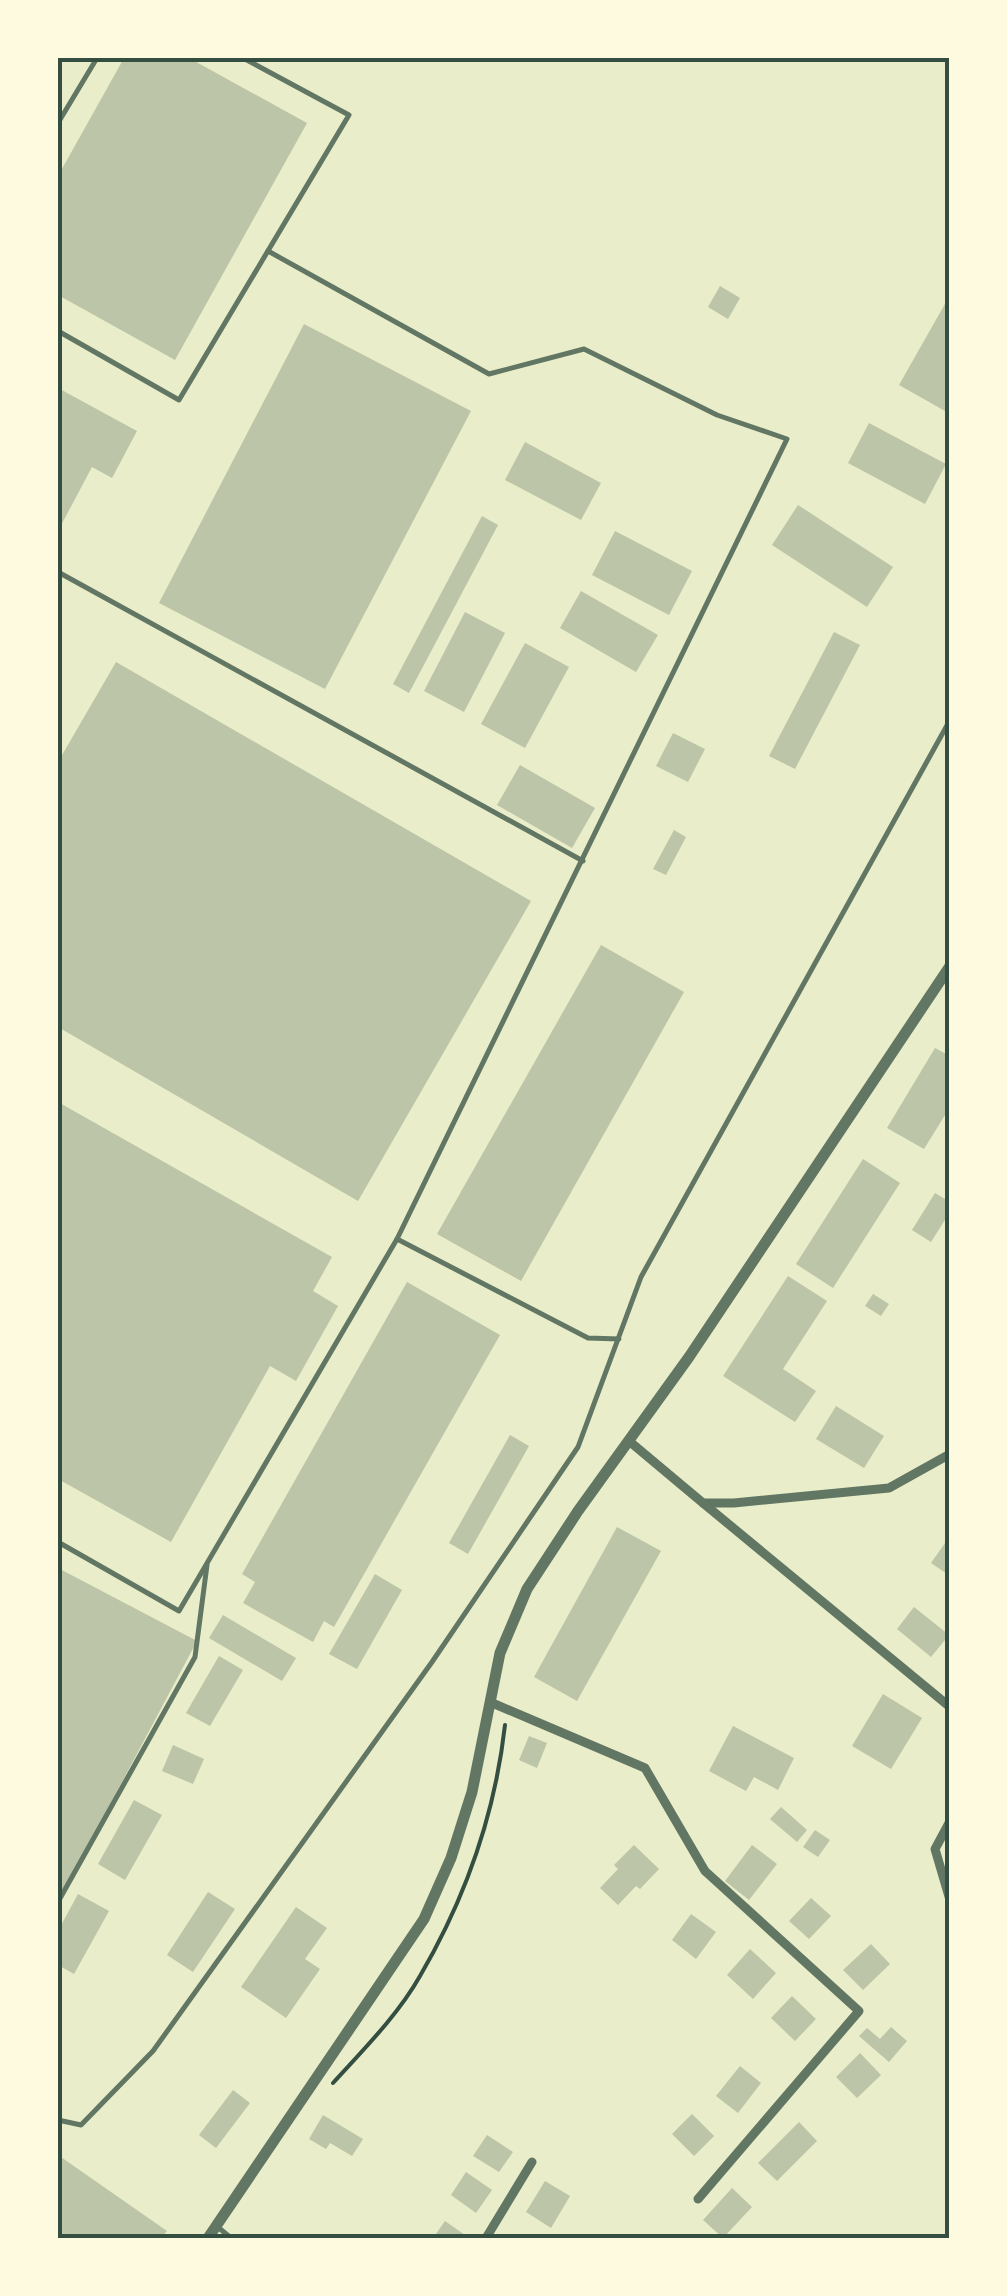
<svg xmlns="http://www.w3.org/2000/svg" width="1007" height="2296" font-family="Rubik,sans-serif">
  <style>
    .building { fill: #bcc5a7 }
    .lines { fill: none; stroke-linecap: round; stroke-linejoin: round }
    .path { stroke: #344e41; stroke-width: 4 }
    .service { stroke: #617663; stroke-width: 5 }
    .minor { stroke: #617663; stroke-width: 9 }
    .tertiary { stroke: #617663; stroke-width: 11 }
    .neatline { fill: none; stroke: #344e41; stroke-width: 4 }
  </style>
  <rect width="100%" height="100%" fill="#e9edc9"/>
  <g class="building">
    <polygon points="124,58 189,58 307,123 175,360 58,295 58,176"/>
    <polygon points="720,286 740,298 728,319 708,307"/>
    <polygon points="950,295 950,403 945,411 899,385"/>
    <polygon points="304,324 471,411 325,689 159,603"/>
    <polygon points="58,388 137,431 112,478 92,467 58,531"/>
    <polygon points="869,423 946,464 925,504 848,463"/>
    <polygon points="525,442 601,483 581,520 505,480"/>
    <polygon points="798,505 893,567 867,607 772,545"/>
    <polygon points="482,516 498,525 409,693 393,684"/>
    <polygon points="615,531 692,571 669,615 592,575"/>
    <polygon points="581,591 658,635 636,672 560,628"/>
    <polygon points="465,612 505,633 464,712 424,691"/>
    <polygon points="834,632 860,645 795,769 769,756"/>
    <polygon points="525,643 569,667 525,748 481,724"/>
    <polygon points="116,662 531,901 358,1201 58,1027 58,762"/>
    <polygon points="673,733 705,749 688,782 656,766"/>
    <polygon points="520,765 595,808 572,848 497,805"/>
    <polygon points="674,830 686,837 666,875 653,869"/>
    <polygon points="601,945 684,992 521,1281 437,1234"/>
    <polygon points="935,1048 950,1056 950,1107 924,1149 887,1128"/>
    <polygon points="58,1102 332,1257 313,1291 338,1306 296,1381 270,1366 171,1542 58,1479"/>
    <polygon points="863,1159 900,1183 833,1288 796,1264"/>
    <polygon points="935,1193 950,1202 950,1212 931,1242 912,1230"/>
    <polygon points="788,1276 827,1301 783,1369 816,1391 795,1422 723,1376"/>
    <polygon points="407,1282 500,1335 334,1627 324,1621 313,1642 243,1603 255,1582 242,1574"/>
    <polygon points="873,1294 889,1304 881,1316 865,1306"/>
    <polygon points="836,1406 884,1436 864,1468 816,1439"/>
    <polygon points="510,1435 529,1446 468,1554 449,1543"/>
    <polygon points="617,1527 661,1551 577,1701 534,1677"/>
    <polygon points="945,1543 950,1546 950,1576 931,1563"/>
    <polygon points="58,1568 197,1641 58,1902"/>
    <polygon points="375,1574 402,1590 357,1669 329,1654"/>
    <polygon points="914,1607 949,1635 931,1657 897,1629"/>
    <polygon points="223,1615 296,1658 282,1681 209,1638"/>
    <polygon points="219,1656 243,1670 210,1726 186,1713"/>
    <polygon points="883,1694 922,1718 891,1769 852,1746"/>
    <polygon points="733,1726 794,1758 778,1790 754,1777 746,1791 709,1771"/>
    <polygon points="529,1736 547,1743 537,1768 519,1760"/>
    <polygon points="173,1745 204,1759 193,1784 162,1771"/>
    <polygon points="134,1800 162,1815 125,1880 98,1864"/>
    <polygon points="781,1807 807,1830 797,1842 770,1819"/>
    <polygon points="815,1830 830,1840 818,1857 803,1847"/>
    <polygon points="634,1845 659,1869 640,1889 636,1886 618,1905 600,1888 618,1869 614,1865"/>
    <polygon points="752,1845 777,1864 749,1900 725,1881"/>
    <polygon points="208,1892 235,1909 193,1972 167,1955"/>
    <polygon points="78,1894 109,1911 74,1974 58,1965 58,1931"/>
    <polygon points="811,1898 831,1916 809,1939 789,1921"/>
    <polygon points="296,1907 327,1928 305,1959 320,1969 286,2018 241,1987"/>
    <polygon points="691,1914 716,1932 696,1959 672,1940"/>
    <polygon points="871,1944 890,1964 863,1990 843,1970"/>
    <polygon points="750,1949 776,1973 753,1999 727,1975"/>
    <polygon points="792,1996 816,2019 795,2041 771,2018"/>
    <polygon points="891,2027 907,2041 889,2062 859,2036 867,2028 880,2039"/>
    <polygon points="860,2053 881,2075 857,2098 836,2077"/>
    <polygon points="740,2066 761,2083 738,2113 716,2096"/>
    <polygon points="233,2090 250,2103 216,2148 199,2135"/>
    <polygon points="692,2114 714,2136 694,2156 672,2134"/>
    <polygon points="323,2115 363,2139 352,2156 330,2143 326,2149 309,2139"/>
    <polygon points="799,2122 817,2141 777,2181 758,2163"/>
    <polygon points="487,2135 513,2152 499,2172 473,2156"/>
    <polygon points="58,2155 167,2231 161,2238 58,2238"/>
    <polygon points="466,2172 492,2190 476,2213 451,2195"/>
    <polygon points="545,2181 570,2196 551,2228 526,2212"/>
    <polygon points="732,2188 752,2207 723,2238 703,2220"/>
    <polygon points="445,2221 465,2235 462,2238 433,2238"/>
  </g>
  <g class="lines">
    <path class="path" d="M 333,2083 C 363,2050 398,2015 420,1976 C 465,1899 495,1814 505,1725"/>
    <g class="service">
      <polyline points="58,123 97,58"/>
      <polyline points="268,251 489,374 584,349 717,415 787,439 397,1239"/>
      <polyline points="58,331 179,400 349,115 243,58"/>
      <polyline points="58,572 583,861"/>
      <polyline points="58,1542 179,1611 397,1239 588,1338 619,1339"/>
      <polyline points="58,1902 195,1657 207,1565"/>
      <polyline points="58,2120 81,2125 153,2051 432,1662 578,1447 641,1277 950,720"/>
      <polyline points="219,2228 231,2238"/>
    </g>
    <g class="minor">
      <polyline points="629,1441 703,1503 734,1503 889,1488 950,1454"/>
      <polyline points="703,1503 950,1707"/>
      <polyline points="490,1702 645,1768 705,1871 859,2011 698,2199"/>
      <polyline points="950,1821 935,1849 950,1900"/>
      <polyline points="486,2238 532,2162"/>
    </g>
    <polyline class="tertiary" points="208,2238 424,1919 451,1858 472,1792 500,1653 527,1589 578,1511 689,1357 950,966"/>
  </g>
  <rect width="1007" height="2296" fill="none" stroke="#fefae0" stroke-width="120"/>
  <rect x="60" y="60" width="887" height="2176" class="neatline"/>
</svg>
